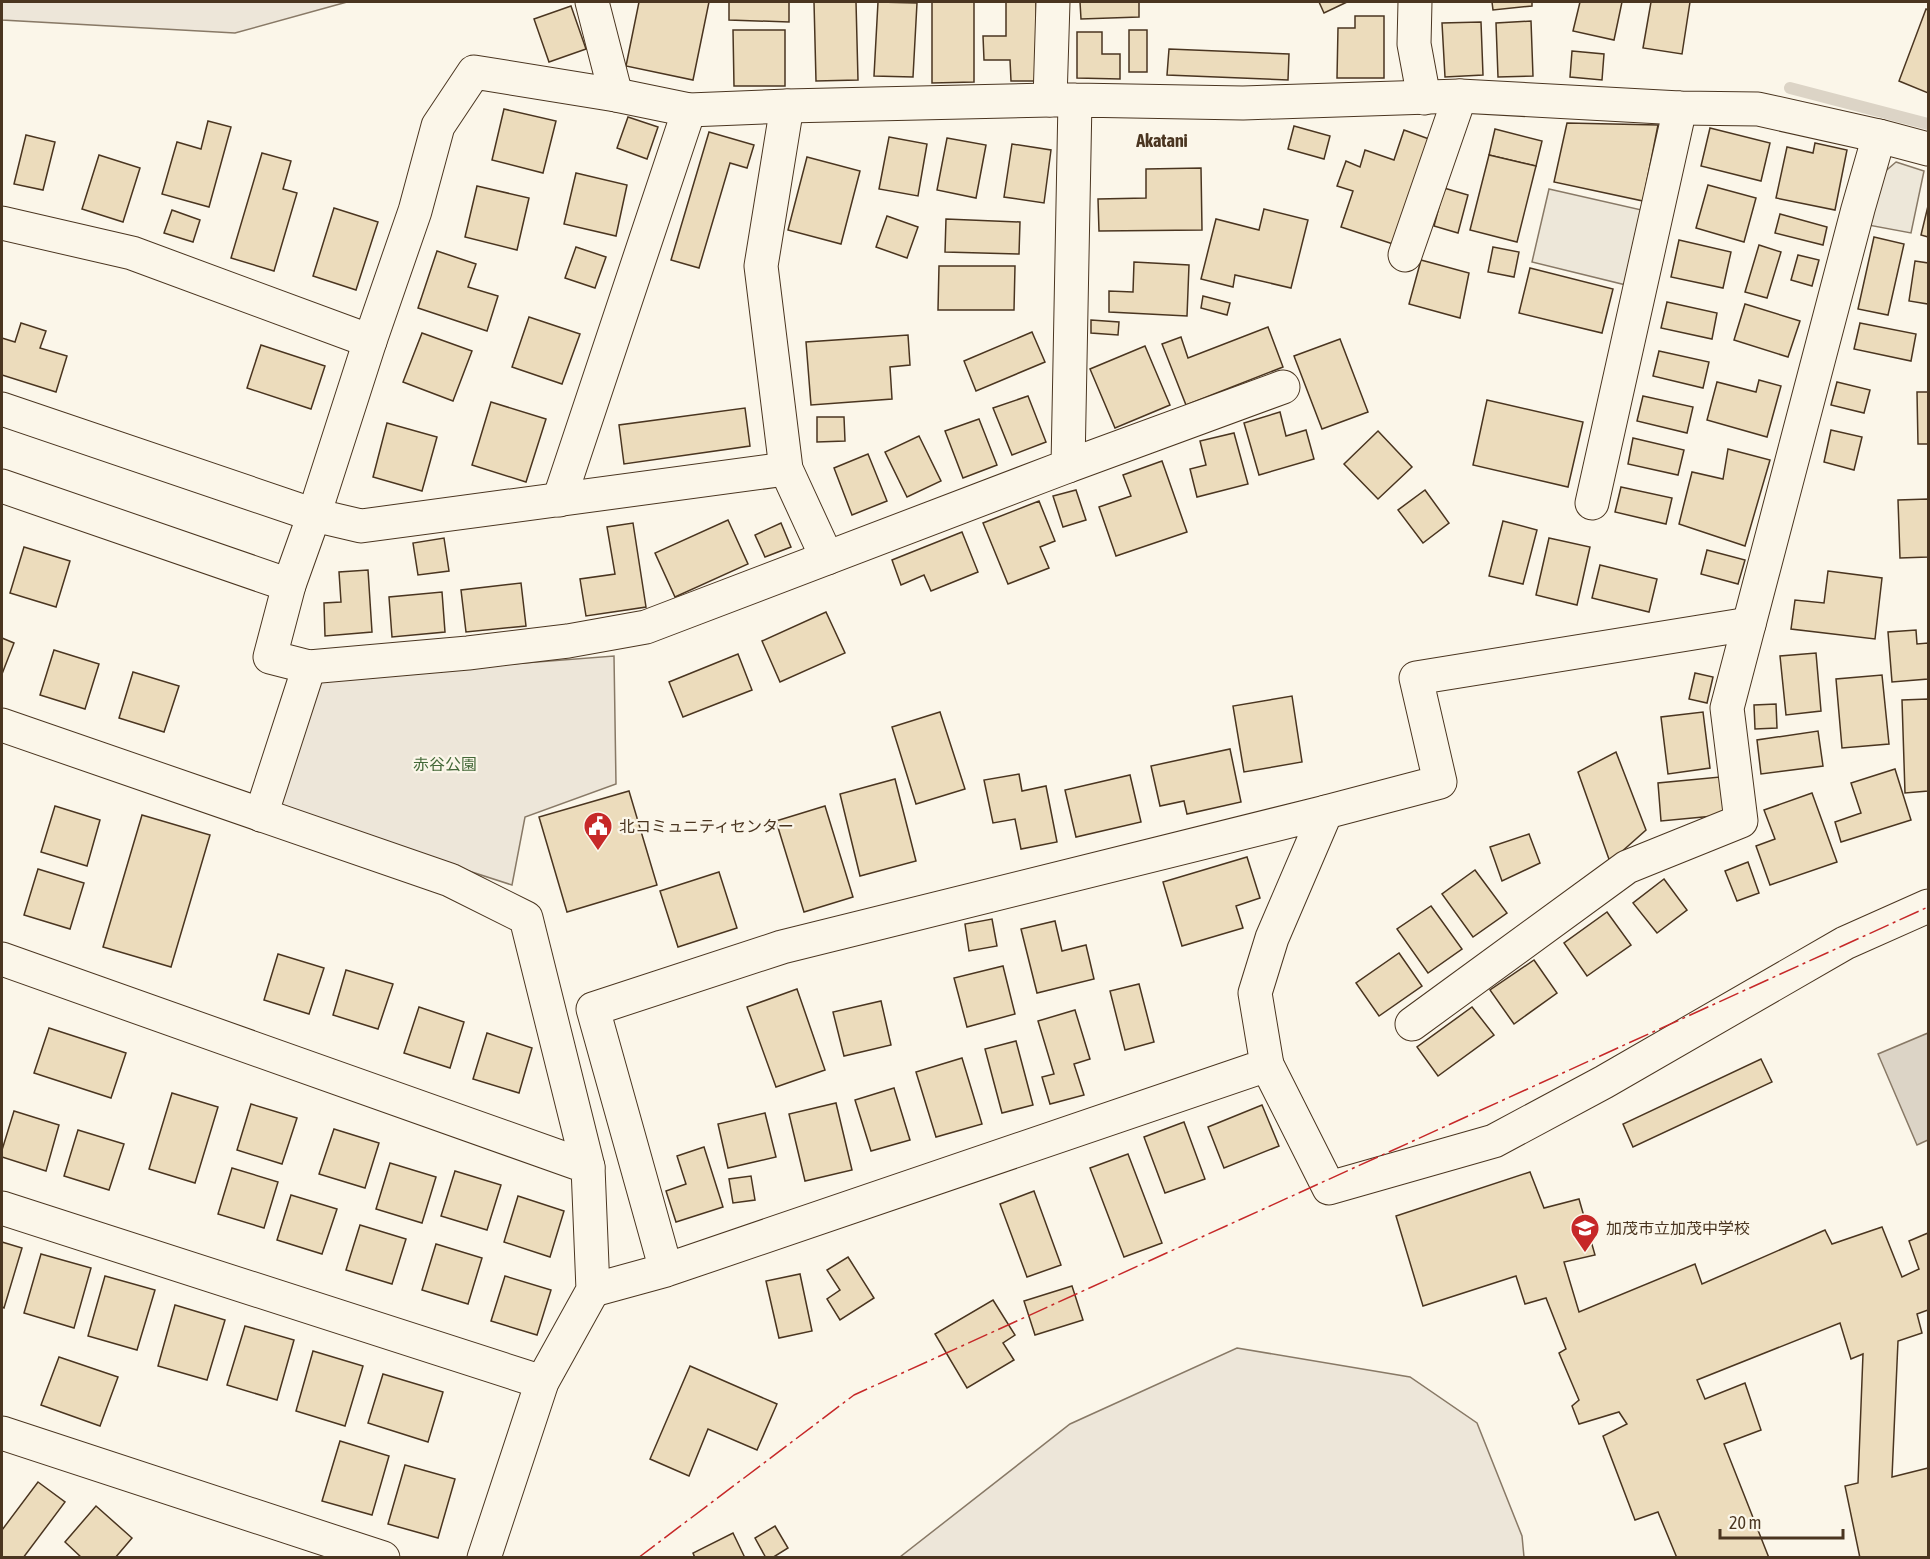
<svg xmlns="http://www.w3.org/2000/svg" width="1930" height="1559" font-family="'Asap Condensed','Noto Sans JP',sans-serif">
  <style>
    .green { fill: #ede6d9; stroke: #887966; stroke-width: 1.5 }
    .parking { fill: #ede7d9; stroke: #887966; stroke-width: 1.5 }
    .water { fill: #dcd4c6; stroke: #887966; stroke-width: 1.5 }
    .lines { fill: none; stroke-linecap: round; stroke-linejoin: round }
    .stream { stroke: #dcd4c6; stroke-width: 12 }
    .building { fill: #ecdcbc; stroke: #4a3520; stroke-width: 1.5 }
    .minor-casing { stroke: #4a3520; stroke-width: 35 }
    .minor { stroke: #fbf6e9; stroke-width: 33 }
    .power { stroke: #c62828; stroke-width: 1.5; stroke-dasharray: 21 4.5 3 4.5; stroke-linecap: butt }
    .labels { text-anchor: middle; stroke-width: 4.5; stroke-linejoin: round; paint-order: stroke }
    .park-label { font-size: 16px; fill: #436837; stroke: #fbf6e9 }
    .poi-label { font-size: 16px; fill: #4a3520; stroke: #fbf6e9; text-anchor: start }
    .neighbourhood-label { font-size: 18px; font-weight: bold; fill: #4a3520; stroke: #fbf6e9 }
  </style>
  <rect width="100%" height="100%" fill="#fbf6e9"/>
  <g class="green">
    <polygon points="2,2 347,2 235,33 2,20"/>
    <polygon points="614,656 616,784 525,817 512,885 277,809 317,679"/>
    <polygon points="1237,1348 1410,1377 1477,1423 1522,1536 1524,1557 900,1557 1070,1424"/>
  </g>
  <g class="parking">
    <polygon points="1896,162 1924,171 1911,233 1868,225 1881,175"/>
    <polygon points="1549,189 1646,211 1626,285 1532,262"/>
  </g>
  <polygon class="water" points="1928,1033 1928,1140 1917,1145 1878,1054"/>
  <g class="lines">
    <polyline class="stream" points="1790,88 1928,124"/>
  </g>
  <g class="building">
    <polygon points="639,2 709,2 693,80 626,66"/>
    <polygon points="729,2 789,2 789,22 729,20"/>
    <polygon points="814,2 856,2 858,80 816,81"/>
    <polygon points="878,2 917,3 913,77 874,76"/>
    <polygon points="932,2 974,2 974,82 932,83"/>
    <polygon points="1006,2 1036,2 1038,81 1011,81 1010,60 984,60 983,36 1006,36"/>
    <polygon points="1080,2 1139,2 1139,17 1081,19"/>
    <polygon points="1319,2 1347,2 1324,13"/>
    <polygon points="1492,2 1532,2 1532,6 1493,10"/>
    <polygon points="1580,2 1622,2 1614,40 1573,31"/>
    <polygon points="1651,2 1690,2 1682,54 1643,48"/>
    <polygon points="571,6 586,49 549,62 534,19"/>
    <polygon points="1926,9 1928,10 1928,93 1899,81"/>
    <polygon points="1355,16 1384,16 1384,78 1337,78 1338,28 1355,28"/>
    <polygon points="1531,21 1533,76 1498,77 1496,23"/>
    <polygon points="1481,22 1483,75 1445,77 1442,23"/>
    <polygon points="733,30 785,30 785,86 734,86"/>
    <rect x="1129" y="30" width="18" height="42"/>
    <polygon points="1077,32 1102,32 1102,54 1120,54 1120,79 1077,78"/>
    <polygon points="1169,49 1289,54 1288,80 1167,75"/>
    <polygon points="1572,51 1604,54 1602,80 1570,77"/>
    <polygon points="504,109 556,121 543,173 492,160"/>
    <polygon points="628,117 658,127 647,159 617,148"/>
    <polygon points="208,121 231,127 209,207 162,194 177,142 201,149"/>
    <polygon points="1567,123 1658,125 1643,201 1554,182"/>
    <polygon points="1294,126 1330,136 1324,159 1288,149"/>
    <polygon points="1710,128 1770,143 1761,181 1701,166"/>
    <polygon points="1495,129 1542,141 1536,166 1489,155"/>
    <polygon points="1404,130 1429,139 1393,244 1341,227 1353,191 1337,186 1346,161 1360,167 1365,150 1394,160"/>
    <polygon points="709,132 754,145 747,168 730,163 699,268 671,260"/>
    <polygon points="26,135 55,142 43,190 14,184"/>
    <polygon points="889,137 927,144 918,196 879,189"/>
    <polygon points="947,138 986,145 976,198 937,190"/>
    <polygon points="1815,143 1847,150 1835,210 1776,198 1787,147 1813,153"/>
    <polygon points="1012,144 1051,150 1044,203 1004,197"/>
    <polygon points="262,153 291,161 283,189 297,193 274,271 231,258"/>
    <polygon points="99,155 140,168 123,222 82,209"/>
    <polygon points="1489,155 1536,166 1517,242 1470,230"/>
    <polygon points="807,157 860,171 841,244 788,230"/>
    <polygon points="1201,168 1202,230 1099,231 1098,199 1146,198 1146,169"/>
    <polygon points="576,173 627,185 616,236 564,224"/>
    <polygon points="1708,185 1756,198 1744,242 1696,228"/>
    <polygon points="477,186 529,198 517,250 465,237"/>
    <polygon points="1444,188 1468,195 1458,233 1434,226"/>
    <polygon points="1928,206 1928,237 1921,235"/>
    <polygon points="334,208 378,222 356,290 313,276"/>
    <polygon points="1264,209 1308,220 1291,288 1235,275 1233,287 1201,279 1216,219 1259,230"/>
    <polygon points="172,210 200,220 193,242 164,233"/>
    <polygon points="1780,214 1827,227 1823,245 1775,233"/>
    <polygon points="887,216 918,227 907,258 876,247"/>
    <polygon points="946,219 1020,222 1019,254 945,252"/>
    <polygon points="1874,237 1904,244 1888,315 1858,309"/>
    <polygon points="1679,240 1731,252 1723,288 1671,277"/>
    <polygon points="1759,245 1781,252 1767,298 1745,292"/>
    <polygon points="576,247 606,257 595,288 565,278"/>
    <polygon points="1493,247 1519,252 1514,277 1488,272"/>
    <polygon points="437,251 476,264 468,287 498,296 487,331 418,308"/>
    <polygon points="1798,255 1819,260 1812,286 1791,280"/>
    <polygon points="1421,260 1469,273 1460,318 1409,304"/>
    <polygon points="1915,261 1928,263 1928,304 1909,301"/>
    <polygon points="1134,262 1189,265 1187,316 1109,312 1109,291 1133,292"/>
    <polygon points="939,266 1015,266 1014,310 938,310"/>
    <polygon points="1530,268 1613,289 1602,333 1519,313"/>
    <polygon points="1203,296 1230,303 1227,315 1201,308"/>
    <polygon points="1667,302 1717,313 1712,339 1661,328"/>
    <polygon points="1745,304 1800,321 1788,357 1734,340"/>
    <polygon points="529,317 580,334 562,384 512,367"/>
    <polygon points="1091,320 1119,322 1118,335 1091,333"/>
    <polygon points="21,323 46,331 40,348 67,356 56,392 2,375 2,338 15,342"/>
    <polygon points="1860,323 1916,334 1911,361 1854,349"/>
    <polygon points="1268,327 1283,367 1186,405 1162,344 1181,337 1188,358"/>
    <polygon points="1032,332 1045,362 976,391 964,361"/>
    <polygon points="422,333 472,351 453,401 403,382"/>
    <polygon points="908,335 910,365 890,367 892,399 811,405 806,342"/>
    <polygon points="1340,339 1368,412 1322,429 1294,356"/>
    <polygon points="261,345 325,366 311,409 247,388"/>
    <polygon points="1145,346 1170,405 1115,428 1090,369"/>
    <polygon points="1659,351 1709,362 1703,388 1653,376"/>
    <polygon points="1759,380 1781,386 1767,437 1707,420 1717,382 1756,392"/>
    <polygon points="1837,382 1870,390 1864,413 1831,405"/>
    <polygon points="1917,392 1928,392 1928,444 1918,444"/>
    <polygon points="1028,396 1046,442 1012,455 993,408"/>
    <polygon points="1643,396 1693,407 1687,433 1637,421"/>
    <polygon points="1487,400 1583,422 1568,487 1473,465"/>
    <polygon points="491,402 546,419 526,482 472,465"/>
    <polygon points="745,408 750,446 624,464 619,425"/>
    <polygon points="1280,412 1286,436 1306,430 1314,459 1259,475 1244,423"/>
    <polygon points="817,417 844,417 845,441 817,442"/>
    <polygon points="979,419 997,465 963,478 945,431"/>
    <polygon points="387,423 437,437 422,491 373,477"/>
    <polygon points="1831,430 1862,437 1854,470 1824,462"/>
    <polygon points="1378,431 1412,467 1378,499 1344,464"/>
    <polygon points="1234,433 1248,484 1197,497 1190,469 1206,465 1200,441"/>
    <polygon points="919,436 941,481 907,497 885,452"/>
    <polygon points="1633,438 1684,450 1678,475 1628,464"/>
    <polygon points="1728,449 1770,460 1745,546 1679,524 1692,472 1723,479"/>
    <polygon points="868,454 887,501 852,515 834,468"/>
    <polygon points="1162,461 1187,532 1116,556 1099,507 1131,496 1123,475"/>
    <polygon points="1621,487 1672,498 1666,524 1615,512"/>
    <polygon points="1076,490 1086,520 1063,527 1053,496"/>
    <polygon points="1425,490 1449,523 1423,543 1398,510"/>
    <polygon points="1928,499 1928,557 1900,558 1898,500"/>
    <polygon points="1039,501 1055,541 1040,547 1049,568 1008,584 983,523"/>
    <polygon points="728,520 748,564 675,597 655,553"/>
    <polygon points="1503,521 1537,530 1523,584 1489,576"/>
    <polygon points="633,523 646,607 586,616 580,579 615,574 607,527"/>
    <polygon points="781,523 791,547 765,557 755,535"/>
    <polygon points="962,532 978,572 931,591 924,575 901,585 892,560"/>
    <polygon points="444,538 449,571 418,575 413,543"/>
    <polygon points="1549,538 1590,547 1577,605 1536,595"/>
    <polygon points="24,547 70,561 56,607 10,593"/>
    <polygon points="1707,550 1745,560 1738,584 1701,574"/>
    <polygon points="1600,565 1657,579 1649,612 1592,598"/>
    <polygon points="368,570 372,632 325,636 324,603 341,602 339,572"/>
    <polygon points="1828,571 1882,578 1875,639 1791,629 1795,600 1824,603"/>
    <polygon points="521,583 526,626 466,632 461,590"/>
    <polygon points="442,592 445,632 392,637 389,597"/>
    <polygon points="826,612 845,653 780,682 762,641"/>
    <polygon points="1916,630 1917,644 1928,643 1928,679 1892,682 1888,632"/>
    <polygon points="2,638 14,643 2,674"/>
    <polygon points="54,650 99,664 85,709 40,695"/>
    <polygon points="1816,653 1821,711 1786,715 1780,656"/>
    <polygon points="738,654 752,690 683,717 669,682"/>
    <polygon points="133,672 179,686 164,732 119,718"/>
    <polygon points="1695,673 1713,677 1707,703 1689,699"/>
    <polygon points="1882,675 1889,744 1842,748 1836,679"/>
    <polygon points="1292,696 1302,762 1244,772 1233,706"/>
    <polygon points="1928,699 1928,791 1905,793 1902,700"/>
    <polygon points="1776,704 1777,728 1755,729 1754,705"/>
    <polygon points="940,712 965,789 916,804 892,727"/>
    <polygon points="1703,712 1710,768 1668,774 1661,717"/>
    <polygon points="1818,731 1823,766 1761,774 1757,740"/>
    <polygon points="1230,749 1241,802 1187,814 1184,801 1160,806 1151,766"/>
    <polygon points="1616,752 1646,830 1610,862 1578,772"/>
    <polygon points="1895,769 1911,820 1841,842 1835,822 1861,813 1851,783"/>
    <polygon points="1019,774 1022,791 1046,786 1057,842 1021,849 1015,819 993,823 984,780"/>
    <polygon points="1130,775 1141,822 1076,837 1065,790"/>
    <polygon points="1720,777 1724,815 1661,821 1658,783"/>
    <polygon points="895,779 916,861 860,876 840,794"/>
    <polygon points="629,791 657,885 567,912 539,817"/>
    <polygon points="1812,793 1837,862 1770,885 1756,846 1775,839 1764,810"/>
    <polygon points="55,806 100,820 87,866 41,852"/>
    <polygon points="825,806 853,897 804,912 776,821"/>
    <polygon points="142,815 210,835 171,967 103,947"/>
    <polygon points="1529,834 1540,863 1502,881 1490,847"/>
    <polygon points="1247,857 1260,898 1236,906 1243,928 1182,946 1163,882"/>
    <polygon points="1748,862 1759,893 1737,901 1725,871"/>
    <polygon points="38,869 84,883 70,929 24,915"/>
    <polygon points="1475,870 1507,913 1473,937 1442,894"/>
    <polygon points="719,872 737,928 678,947 660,891"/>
    <polygon points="1664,879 1687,910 1657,933 1633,903"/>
    <polygon points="1431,906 1462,949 1428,973 1397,929"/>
    <polygon points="1607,912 1631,945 1587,976 1564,943"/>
    <polygon points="992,919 997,946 969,951 965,924"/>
    <polygon points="1055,921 1062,951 1086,945 1094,979 1037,993 1021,929"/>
    <polygon points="1399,953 1422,986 1379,1016 1356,983"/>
    <polygon points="278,954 324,968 309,1014 264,1000"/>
    <polygon points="1534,960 1557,993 1514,1024 1490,990"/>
    <polygon points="1003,966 1015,1014 967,1027 954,978"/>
    <polygon points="346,970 393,984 378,1029 333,1015"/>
    <polygon points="1139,984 1154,1042 1125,1050 1110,991"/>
    <polygon points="797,989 825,1070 776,1087 747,1007"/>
    <polygon points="881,1001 891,1045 844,1056 833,1012"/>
    <polygon points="419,1007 464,1022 450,1068 404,1053"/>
    <polygon points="1472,1007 1494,1035 1438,1076 1417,1047"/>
    <polygon points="1075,1010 1090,1059 1074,1064 1084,1095 1050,1104 1042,1077 1054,1074 1038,1021"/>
    <polygon points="49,1028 126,1053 111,1098 34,1073"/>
    <polygon points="487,1033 532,1048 519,1093 473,1079"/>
    <polygon points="1016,1041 1033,1105 1002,1113 985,1049"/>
    <polygon points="962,1058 982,1124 936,1137 916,1072"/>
    <polygon points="1761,1059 1772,1082 1633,1147 1623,1124"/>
    <polygon points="894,1088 910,1140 871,1151 855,1100"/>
    <polygon points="172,1093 218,1107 195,1183 149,1169"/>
    <polygon points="836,1103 852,1170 805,1181 789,1114"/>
    <polygon points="251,1104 297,1118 282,1164 237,1150"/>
    <polygon points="1262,1105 1279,1146 1224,1168 1208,1127"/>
    <polygon points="14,1111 59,1125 46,1171 2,1157 2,1150"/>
    <polygon points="765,1113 776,1157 728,1168 718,1124"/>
    <polygon points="1184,1122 1205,1179 1165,1193 1144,1137"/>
    <polygon points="334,1129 379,1143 365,1188 319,1174"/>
    <polygon points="78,1130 124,1144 109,1190 64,1176"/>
    <polygon points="704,1147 723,1207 676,1222 666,1191 686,1184 677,1156"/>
    <polygon points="1128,1154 1162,1243 1124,1257 1090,1168"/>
    <polygon points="390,1163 436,1177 422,1223 376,1209"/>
    <polygon points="232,1168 278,1182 264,1228 218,1214"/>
    <polygon points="455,1171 501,1185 487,1230 441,1216"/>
    <polygon points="1530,1172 1544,1208 1579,1199 1595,1255 1564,1262 1579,1312 1695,1264 1702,1284 1825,1230 1832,1244 1882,1227 1902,1277 1919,1269 1909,1241 1928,1233 1928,1310 1917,1314 1922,1333 1898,1341 1892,1477 1928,1468 1928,1558 1860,1558 1845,1486 1858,1483 1863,1354 1851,1359 1840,1323 1697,1380 1705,1399 1745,1383 1761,1430 1724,1444 1769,1558 1677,1558 1658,1512 1635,1520 1603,1436 1627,1424 1619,1412 1579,1424 1572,1406 1579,1400 1559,1353 1566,1349 1546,1298 1525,1304 1516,1276 1423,1306 1396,1216"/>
    <polygon points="751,1176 755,1200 733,1203 729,1179"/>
    <polygon points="1034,1191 1061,1265 1027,1277 1000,1204"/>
    <polygon points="291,1195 337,1209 322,1254 277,1240"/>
    <polygon points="518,1196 564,1211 550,1257 504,1242"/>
    <polygon points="360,1225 406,1239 392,1284 346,1270"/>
    <polygon points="2,1242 22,1248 4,1308 2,1307"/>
    <polygon points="436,1244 482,1258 468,1304 422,1290"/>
    <polygon points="41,1254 91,1268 74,1328 24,1313"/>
    <polygon points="848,1257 874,1298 840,1320 827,1299 840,1290 827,1270"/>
    <polygon points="800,1274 812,1331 779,1338 766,1281"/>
    <polygon points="105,1276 155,1290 137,1350 88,1336"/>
    <polygon points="505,1276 551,1290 537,1335 491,1321"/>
    <polygon points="1072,1286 1083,1320 1035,1335 1024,1301"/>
    <polygon points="993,1300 1015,1335 1003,1343 1014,1360 967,1388 935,1334"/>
    <polygon points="175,1305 225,1320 207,1380 158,1366"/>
    <polygon points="245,1326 294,1340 277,1400 227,1385"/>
    <polygon points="313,1351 363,1366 345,1426 296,1411"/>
    <polygon points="59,1357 118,1377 100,1426 41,1405"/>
    <polygon points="690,1366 777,1404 757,1450 708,1429 689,1476 650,1459"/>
    <polygon points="383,1374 443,1392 428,1442 368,1423"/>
    <polygon points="340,1441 389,1456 372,1515 322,1501"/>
    <polygon points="405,1465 455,1479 438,1538 388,1524"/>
    <polygon points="38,1482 65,1502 23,1558 2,1558 2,1530"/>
    <polygon points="96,1506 132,1538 115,1558 82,1558 65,1542"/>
    <polygon points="775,1526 788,1548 772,1558 766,1558 755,1538"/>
    <polygon points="733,1533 745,1558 695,1558 693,1553"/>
  </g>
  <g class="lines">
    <g class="minor-casing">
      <g id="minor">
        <polyline points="592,2 616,95"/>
        <polyline points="1415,2 1414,44 1424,98"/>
        <polyline points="1050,100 1053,2"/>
        <polyline points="1075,100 1068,466 646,627 568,641 468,653 309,667 270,657 289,585 314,515 370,341 415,211 438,126 474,72 616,95 689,110 787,106 1050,100 1075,100 1243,103 1460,96 1680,108 1758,109 1879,136 1928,149"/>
        <polyline points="787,106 761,266 786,469 827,558"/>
        <polyline points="2,223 132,253 370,341"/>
        <polyline points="1405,255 1460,96"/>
        <polyline points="2,409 314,515 361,526 786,469"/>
        <polyline points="1068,466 1283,387"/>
        <polyline points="2,486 289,585"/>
        <polyline points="559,500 689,110"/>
        <polyline points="1592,503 1680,108"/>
        <polyline points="2,725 450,880 526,918 588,1167"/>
        <polyline points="1326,812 1440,782 1416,678 1749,624"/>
        <polyline points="261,815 309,667"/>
        <polyline points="2,959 588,1167 593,1290 542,1382 484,1558"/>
        <polyline points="1412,1024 1627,867 1741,821 1727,708 1858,209 1879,136"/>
        <polyline points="1267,1065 1329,1188 1494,1141 1604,1082 1845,943 1928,906"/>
        <polyline points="2,1208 542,1382"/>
        <polyline points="593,1290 666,1270 1267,1065 1255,993 1272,938 1326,812 782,947 593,1009 666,1270"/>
        <polyline points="2,1433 383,1558"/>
      </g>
    </g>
    <use href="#minor" class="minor"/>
    <polyline class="power" points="638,1558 854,1395 1928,907"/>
  </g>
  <defs>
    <g id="civic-pin" transform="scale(1.5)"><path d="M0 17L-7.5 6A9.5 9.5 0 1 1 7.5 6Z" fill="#c62828" stroke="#fbf6e9"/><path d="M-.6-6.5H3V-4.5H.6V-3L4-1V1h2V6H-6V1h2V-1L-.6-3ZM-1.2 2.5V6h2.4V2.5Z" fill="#fff"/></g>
    <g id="school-pin" transform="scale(1.5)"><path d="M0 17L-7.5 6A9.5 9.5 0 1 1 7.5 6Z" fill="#c62828" stroke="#fbf6e9"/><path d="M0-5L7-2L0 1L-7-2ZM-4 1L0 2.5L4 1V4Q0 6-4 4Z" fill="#fff"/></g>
  </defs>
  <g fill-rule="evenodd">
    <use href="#civic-pin" x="598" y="826"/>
    <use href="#school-pin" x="1585" y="1228"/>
  </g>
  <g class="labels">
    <g class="park-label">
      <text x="445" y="770">赤谷公園</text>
    </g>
    <g class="poi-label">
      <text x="619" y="832">北コミュニティセンター</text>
      <text x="1606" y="1234">加茂市立加茂中学校</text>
    </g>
    <g class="neighbourhood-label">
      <text x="1162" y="147">Akatani</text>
    </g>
  </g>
  <rect width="1930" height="1559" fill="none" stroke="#4a3520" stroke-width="6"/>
  <path d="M1720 1529v9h123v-9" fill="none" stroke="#4a3520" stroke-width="3"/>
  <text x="1729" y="1529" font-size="18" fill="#4a3520" stroke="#fbf6e9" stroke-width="4.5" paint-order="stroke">20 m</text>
</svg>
